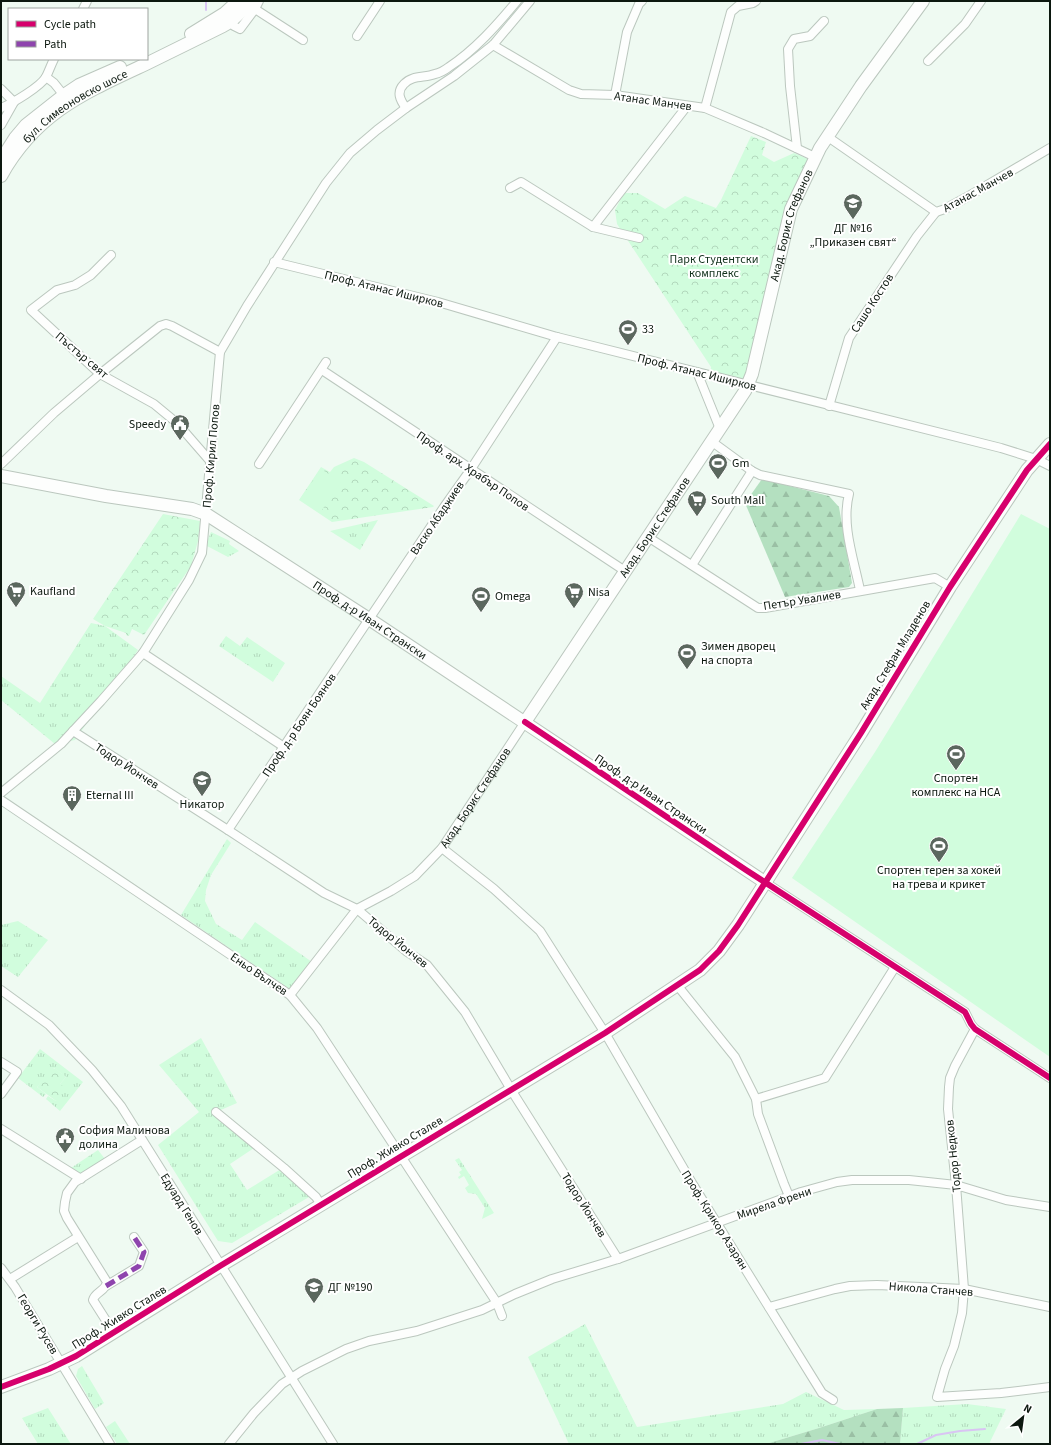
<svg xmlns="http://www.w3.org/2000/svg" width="1051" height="1445" font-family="'Source Sans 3',sans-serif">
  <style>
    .grass { fill: url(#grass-tufts) }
    .forest { fill: url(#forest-firs) }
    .park { fill: url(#park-crowns) }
    .garden { fill: #d1fddd }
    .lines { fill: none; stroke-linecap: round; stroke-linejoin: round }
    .stream { stroke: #d9c5f3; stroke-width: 2 }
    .street-casing { stroke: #bbc7be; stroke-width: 10 }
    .secondary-casing { stroke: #bbc7be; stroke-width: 14 }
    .street { stroke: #fdfefd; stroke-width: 8 }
    .secondary { stroke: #fdfefd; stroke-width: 12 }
    .quiet { stroke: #8e44ad; stroke-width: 5; stroke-dasharray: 10 5; stroke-linecap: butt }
    .cycleway-casing { stroke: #fff; stroke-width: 8 }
    .cycleway { stroke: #d6006c; stroke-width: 6 }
    .labels { text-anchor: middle; stroke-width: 4; stroke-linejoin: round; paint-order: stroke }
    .street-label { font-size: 12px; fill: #0c180f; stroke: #fff }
    .poi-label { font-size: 12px; fill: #0c180f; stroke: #fff; text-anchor: start }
    .park-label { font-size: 12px; fill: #13321d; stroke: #fff }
  </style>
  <defs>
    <pattern id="grass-tufts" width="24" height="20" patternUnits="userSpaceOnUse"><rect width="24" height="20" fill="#d1fddd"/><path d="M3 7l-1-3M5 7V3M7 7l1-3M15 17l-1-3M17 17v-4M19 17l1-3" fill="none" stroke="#b2d8bc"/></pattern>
    <pattern id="forest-firs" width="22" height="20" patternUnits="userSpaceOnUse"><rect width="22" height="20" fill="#b4e0c0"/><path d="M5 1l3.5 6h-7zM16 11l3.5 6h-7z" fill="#9abfa4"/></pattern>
    <pattern id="park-crowns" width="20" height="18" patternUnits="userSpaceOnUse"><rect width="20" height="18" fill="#d1fddd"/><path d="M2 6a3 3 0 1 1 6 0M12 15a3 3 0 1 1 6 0" fill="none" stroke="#b2d8bc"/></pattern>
  </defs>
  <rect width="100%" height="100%" fill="#effaf2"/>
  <g class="grass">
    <polygon points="378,520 360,550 330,531"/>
    <polygon points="211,532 230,541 229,544 239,551 228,557 207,546 208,539"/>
    <polygon points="91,623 105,626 138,650 75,740 55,744 1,700 1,676 40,703"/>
    <polygon points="226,636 240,646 247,637 285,663 273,682 219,646"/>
    <polygon points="227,839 231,843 211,875 206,890 205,901 216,924 242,940 255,922 312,962 290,989 181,915"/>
    <polygon points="18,921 48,940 18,977 1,966 1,925"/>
    <polygon points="201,1038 237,1103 216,1112 254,1148 230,1164 247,1190 281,1169 309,1197 232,1243 218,1241 158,1145 199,1112 159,1065"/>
    <polygon points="40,1049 83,1082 60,1111 46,1099 48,1096 56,1101 60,1084 66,1077 54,1068 37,1087 46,1094 43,1097 18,1078"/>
    <polygon points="98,1150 105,1159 82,1174 78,1173 71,1168"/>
    <polygon points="459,1158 494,1213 482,1219 485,1208 476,1194 468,1193 465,1188 469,1185 464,1176 459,1179 458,1177 461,1175 459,1172 462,1170 455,1160"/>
    <polygon points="585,1324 637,1427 783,1404 806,1392 844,1410 877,1409 819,1428 766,1444 569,1444 528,1357"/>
    <polygon points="82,1366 104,1403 95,1409 76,1376 78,1369"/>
    <polygon points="967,1404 1006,1409 989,1444 900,1444 903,1408"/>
    <polygon points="48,1408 69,1441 71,1444 38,1444 22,1418"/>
    <polygon points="115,1421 130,1444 117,1444 106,1427"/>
  </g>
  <g class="forest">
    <polygon points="762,479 829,496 839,507 852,583 849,587 785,597 745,503"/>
    <polygon points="903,1408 900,1444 766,1444 819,1428 877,1409"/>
  </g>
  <g class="park">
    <polygon points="751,136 766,142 762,155 774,162 794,153 810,160 746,377 742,380 710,375 711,367 617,224 615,210 624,193 638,193 665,209 685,196 716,208 721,200"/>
    <polygon points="354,458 364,462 434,506 433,507 332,522 299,500 321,467 330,472 334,467"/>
    <polygon points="163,514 200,521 198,541 191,566 144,635 132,629 129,636 126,635 126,633 105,626 93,619"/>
    <polygon points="52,1068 56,1069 66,1077 60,1084 64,1087 65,1090 56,1101 37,1087"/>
  </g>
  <g class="garden">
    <polygon points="321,469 341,482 320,513 300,499"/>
    <polygon points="1021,514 1050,529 1050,1057 792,878 875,752"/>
  </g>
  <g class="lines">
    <g class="stream">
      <polyline points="206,10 206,1"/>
      <polyline points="801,1444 822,1440 840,1444"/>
      <polyline points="917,1444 936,1435 960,1431 985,1429"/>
    </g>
    <g class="street-casing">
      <g id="street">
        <polyline points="83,9 87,1"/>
        <polyline points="255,9 303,40"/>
        <polyline points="229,19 234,26 240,29 255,9 259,1"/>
        <polyline points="357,36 380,1"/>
        <polyline points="493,45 569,90 581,94 615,95 705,108 764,133 815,157"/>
        <polyline points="928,61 965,24 981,1"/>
        <polyline points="46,77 54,83 66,98"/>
        <polyline points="1,89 14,102"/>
        <polyline points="615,95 627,32 639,4 642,1"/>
        <path d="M 1,108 C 13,103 40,87 46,77 C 49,71 51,65 54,59"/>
        <path d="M 406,108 C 400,100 396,92 404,84 C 412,75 425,78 435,74 C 440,73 445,70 449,67 C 475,50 497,25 517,1"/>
        <polyline points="705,108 731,12 738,6 753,3 756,1"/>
        <polyline points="1,125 14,102"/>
        <polyline points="828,137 936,212 945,209 967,197 1050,148"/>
        <polyline points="797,148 790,86 788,49 794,39 810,36 824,21"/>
        <polyline points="510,188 521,182 593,227 639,238"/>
        <polyline points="593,227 687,106"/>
        <polyline points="111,255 91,275 75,285 57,290 31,310 100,374 154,404 177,423 210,461"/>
        <polyline points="274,262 438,302 557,337 1001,448 1036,459 1050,466"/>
        <polyline points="322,370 625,571"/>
        <polyline points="697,372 720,429"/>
        <polyline points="829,406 849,338 917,236 936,212"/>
        <path d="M 711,441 L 752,471 L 760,475 L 849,494 C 841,525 854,560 860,590"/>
        <polyline points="1,464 54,413 100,374 160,326 166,324 172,326 220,352"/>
        <polyline points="259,464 326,362"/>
        <polyline points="648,537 758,608 765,608 935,578 950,587"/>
        <polyline points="692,565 752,471"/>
        <polyline points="143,653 284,747"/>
        <polyline points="73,731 228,830 324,893 357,909 406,951 427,965 465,1012 515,1096 618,1259"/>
        <polyline points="1,793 61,744 101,701 143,653 189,580 202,553 220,352 247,306 326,183 350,153 377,130 406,108 454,76 493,45 530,1"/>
        <polyline points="1,800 290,995 317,1028 497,1303 502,1316"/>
        <polyline points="228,830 444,507 471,469 557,337"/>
        <polyline points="442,848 494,889 540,931 605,1033 692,1183 822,1393 833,1400"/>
        <polyline points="766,883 965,1012 971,1024 975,1029 1050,1078"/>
        <polyline points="677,985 735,1057 756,1099 758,1114 784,1184 789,1196"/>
        <polyline points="1,990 49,1025 92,1070 121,1106 333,1444"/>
        <path id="s1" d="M 290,995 L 357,909 L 391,891 L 415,876 L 442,848 L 525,722"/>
        <polyline points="975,1029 955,1066 950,1078 949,1087 948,1109 956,1185 964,1289 962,1313 954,1346 945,1369 937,1397 1001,1393 1050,1387"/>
        <polyline points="1,1062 17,1072 1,1094"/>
        <polyline points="756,1099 825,1078 895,967"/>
        <polyline points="216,1112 284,1168 316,1197 321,1205"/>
        <polyline points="1,1129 81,1179"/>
        <polyline points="1,1268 15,1287 110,1444"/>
        <polyline points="10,1279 78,1237"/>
        <polyline points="106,1286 139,1266 144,1252 134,1237"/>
        <polyline points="769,1307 835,1289 850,1286 877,1285 964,1289 1050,1307"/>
        <path d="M 114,1333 L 93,1300 C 95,1292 106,1291 107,1282 L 67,1218 L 64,1211 L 65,1202 L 67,1193 L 75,1182 L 142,1140"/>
        <polyline points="229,1444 254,1413 282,1384 302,1371 346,1349 369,1341 417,1331 482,1310 515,1294 552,1279 618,1259 801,1192 837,1182 852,1180 909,1180 956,1185 1006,1200 1050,1207"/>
      </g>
    </g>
    <g class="secondary-casing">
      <g id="secondary">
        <polyline points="191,34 225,13 238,1"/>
        <polyline points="1,160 15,138 26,125 64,95 79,85 120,67"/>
        <path id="s2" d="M 1,176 C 36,113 84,93 146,64 C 172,51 197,39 223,26 L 230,22 L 253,1"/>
        <path id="s3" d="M 1,476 L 106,496 L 192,509 L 206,514 L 369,619 L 766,883"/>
        <path id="s4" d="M 525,722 L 745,391 L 752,374 L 791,209 L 820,148 L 861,86 L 923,1"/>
        <polyline points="1,1387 49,1369 76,1356 220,1266 605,1033 700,970 719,951 738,925 861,733 950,587 1027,470 1050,444"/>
      </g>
    </g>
    <use href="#street" class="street"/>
    <use href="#secondary" class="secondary"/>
    <polyline class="quiet" points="106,1286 139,1266 144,1252 134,1237"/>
    <g class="cycleway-casing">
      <g id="cycleway">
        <polyline points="525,722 746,870 965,1012 971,1024 975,1029 1050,1078"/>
        <polyline points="1,1387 49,1369 76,1356 220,1266 605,1033 700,970 719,951 738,925 861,733 950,587 1027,470 1050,444"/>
      </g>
    </g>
    <use href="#cycleway" class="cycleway"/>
  </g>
  <defs>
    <g id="school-pin" transform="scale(1)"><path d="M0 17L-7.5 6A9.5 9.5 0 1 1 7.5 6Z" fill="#5b675e" stroke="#fff"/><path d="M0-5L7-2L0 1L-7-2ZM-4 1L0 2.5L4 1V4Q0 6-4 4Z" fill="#fff"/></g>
    <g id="stadium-pin" transform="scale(1)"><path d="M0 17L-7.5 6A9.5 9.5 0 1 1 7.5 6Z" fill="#5b675e" stroke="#fff"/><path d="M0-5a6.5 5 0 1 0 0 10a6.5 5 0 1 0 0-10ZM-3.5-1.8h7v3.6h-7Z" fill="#fff"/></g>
    <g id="civic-pin" transform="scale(1)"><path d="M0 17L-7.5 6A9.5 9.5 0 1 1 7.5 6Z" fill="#5b675e" stroke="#fff"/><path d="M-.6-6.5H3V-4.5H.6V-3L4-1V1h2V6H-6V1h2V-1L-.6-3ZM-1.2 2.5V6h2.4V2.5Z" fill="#fff"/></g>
    <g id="supermarket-pin" transform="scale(1)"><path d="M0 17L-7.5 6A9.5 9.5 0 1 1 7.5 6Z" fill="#5b675e" stroke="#fff"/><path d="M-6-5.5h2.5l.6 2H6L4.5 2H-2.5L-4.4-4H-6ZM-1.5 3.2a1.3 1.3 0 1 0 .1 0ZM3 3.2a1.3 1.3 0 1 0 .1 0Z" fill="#fff"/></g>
    <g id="building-pin" transform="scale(1)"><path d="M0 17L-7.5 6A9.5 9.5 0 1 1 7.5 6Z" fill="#5b675e" stroke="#fff"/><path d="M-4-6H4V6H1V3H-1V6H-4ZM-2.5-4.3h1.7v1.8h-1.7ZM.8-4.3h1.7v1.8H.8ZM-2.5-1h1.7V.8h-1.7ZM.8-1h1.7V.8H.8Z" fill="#fff"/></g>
  </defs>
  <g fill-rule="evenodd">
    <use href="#school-pin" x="853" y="203"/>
    <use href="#stadium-pin" x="628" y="329"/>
    <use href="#civic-pin" x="180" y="424"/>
    <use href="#stadium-pin" x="718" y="463"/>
    <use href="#supermarket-pin" x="697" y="500"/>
    <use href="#supermarket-pin" x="16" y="591"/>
    <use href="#supermarket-pin" x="574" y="592"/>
    <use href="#stadium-pin" x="481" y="596"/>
    <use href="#stadium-pin" x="687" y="653"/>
    <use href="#stadium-pin" x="956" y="754"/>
    <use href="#school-pin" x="202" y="780"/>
    <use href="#building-pin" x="72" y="795"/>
    <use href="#stadium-pin" x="939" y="846"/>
    <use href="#civic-pin" x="65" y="1137"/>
    <use href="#school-pin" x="314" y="1287"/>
  </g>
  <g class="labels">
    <g class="street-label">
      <text transform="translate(653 101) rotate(8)" y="4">Атанас Манчев</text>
      <text dy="4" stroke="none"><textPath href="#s2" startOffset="104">бул. Симеоновско шосе</textPath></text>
      <text transform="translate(978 190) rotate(-29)" y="4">Атанас Манчев</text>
      <text dy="4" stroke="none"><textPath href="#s4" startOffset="570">Акад. Борис Стефанов</textPath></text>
      <text transform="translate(384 289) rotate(14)" y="4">Проф. Атанас Иширков</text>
      <text transform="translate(872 303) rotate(-57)" y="4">Сашо Костов</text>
      <text transform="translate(82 355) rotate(40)" y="4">Пъстър свят</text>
      <text transform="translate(697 372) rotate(14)" y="4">Проф. Атанас Иширков</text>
      <text transform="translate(211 456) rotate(-85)" y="4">Проф. Кирил Попов</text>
      <text transform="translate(473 471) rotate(34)" y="4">Проф. арх. Храбър Попов</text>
      <text transform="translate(437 518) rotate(-56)" y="4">Васко Абаджиев</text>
      <text dy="4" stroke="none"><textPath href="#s4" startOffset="234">Акад. Борис Стефанов</textPath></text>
      <text transform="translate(802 600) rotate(-9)" y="4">Петър Увалиев</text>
      <text dy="4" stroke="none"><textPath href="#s3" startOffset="404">Проф. д-р Иван Странски</textPath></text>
      <text transform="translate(895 655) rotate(-59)" y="4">Акад. Стефан Младенов</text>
      <text transform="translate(299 725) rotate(-56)" y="4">Проф. д-р Боян Боянов</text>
      <text transform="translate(127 766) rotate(33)" y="4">Тодор Йончев</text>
      <text transform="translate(651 794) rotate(34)" y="4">Проф. д-р Иван Странски</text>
      <text dy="4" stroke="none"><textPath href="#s1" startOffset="275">Акад. Борис Стефанов</textPath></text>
      <text transform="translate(398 942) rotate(39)" y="4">Тодор Йончев</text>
      <text transform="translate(259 974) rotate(34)" y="4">Еньо Вълчев</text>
      <text transform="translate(395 1147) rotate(-31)" y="4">Проф. Живко Сталев</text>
      <text transform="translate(953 1156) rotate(-96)" y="4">Тодор Недков</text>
      <text transform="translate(774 1203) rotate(-19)" y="4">Мирела Френи</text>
      <text transform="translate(182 1204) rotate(58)" y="4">Едуард Генов</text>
      <text transform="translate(584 1205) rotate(58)" y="4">Тодор Йончев</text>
      <text transform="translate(715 1220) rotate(58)" y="4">Проф. Крикор Азарян</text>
      <text transform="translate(931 1289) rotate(4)" y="4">Никола Станчев</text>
      <text transform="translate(119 1317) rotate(-32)" y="4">Проф. Живко Сталев</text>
      <text transform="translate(38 1324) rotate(59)" y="4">Георги Русев</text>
    </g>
    <g class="poi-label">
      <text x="853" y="232" text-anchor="middle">ДГ №16<tspan x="853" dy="14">„Приказен свят“</tspan></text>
      <text x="642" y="333">33</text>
      <text x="166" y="428" text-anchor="end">Speedy</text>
      <text x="732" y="467">Gm</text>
      <text x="711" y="504">South Mall</text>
      <text x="30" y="595">Kaufland</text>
      <text x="588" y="596">Nisa</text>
      <text x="495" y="600">Omega</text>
      <text x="701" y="650">Зимен дворец<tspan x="701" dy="14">на спорта</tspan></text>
      <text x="956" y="782" text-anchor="middle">Спортен<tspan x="956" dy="14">комплекс на НСА</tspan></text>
      <text x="86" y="799">Eternal III</text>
      <text x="202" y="808" text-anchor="middle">Никатор</text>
      <text x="939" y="874" text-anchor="middle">Спортен терен за хокей<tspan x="939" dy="14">на трева и крикет</tspan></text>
      <text x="79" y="1134">София Малинова<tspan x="79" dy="14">долина</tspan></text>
      <text x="328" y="1291">ДГ №190</text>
    </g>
    <g class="park-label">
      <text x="714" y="263">Парк Студентски<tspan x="714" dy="14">комплекс</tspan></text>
    </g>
  </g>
  <rect width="1051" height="1445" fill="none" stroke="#0c180f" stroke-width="4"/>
  <rect x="8" y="8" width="140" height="52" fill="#ffffff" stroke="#9ea39f"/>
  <rect x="16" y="21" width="20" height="6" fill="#d6006c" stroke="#9ea39f"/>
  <text x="44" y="28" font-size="12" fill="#0c180f">Cycle path</text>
  <rect x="16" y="41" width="20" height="6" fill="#8e44ad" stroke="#9ea39f"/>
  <text x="44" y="48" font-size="12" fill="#0c180f">Path</text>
  <g transform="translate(1023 1417) rotate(29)" stroke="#ffffff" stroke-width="3" paint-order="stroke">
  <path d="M0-3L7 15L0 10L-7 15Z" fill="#0c180f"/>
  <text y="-6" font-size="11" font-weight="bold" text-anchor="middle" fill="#0c180f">N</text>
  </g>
</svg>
